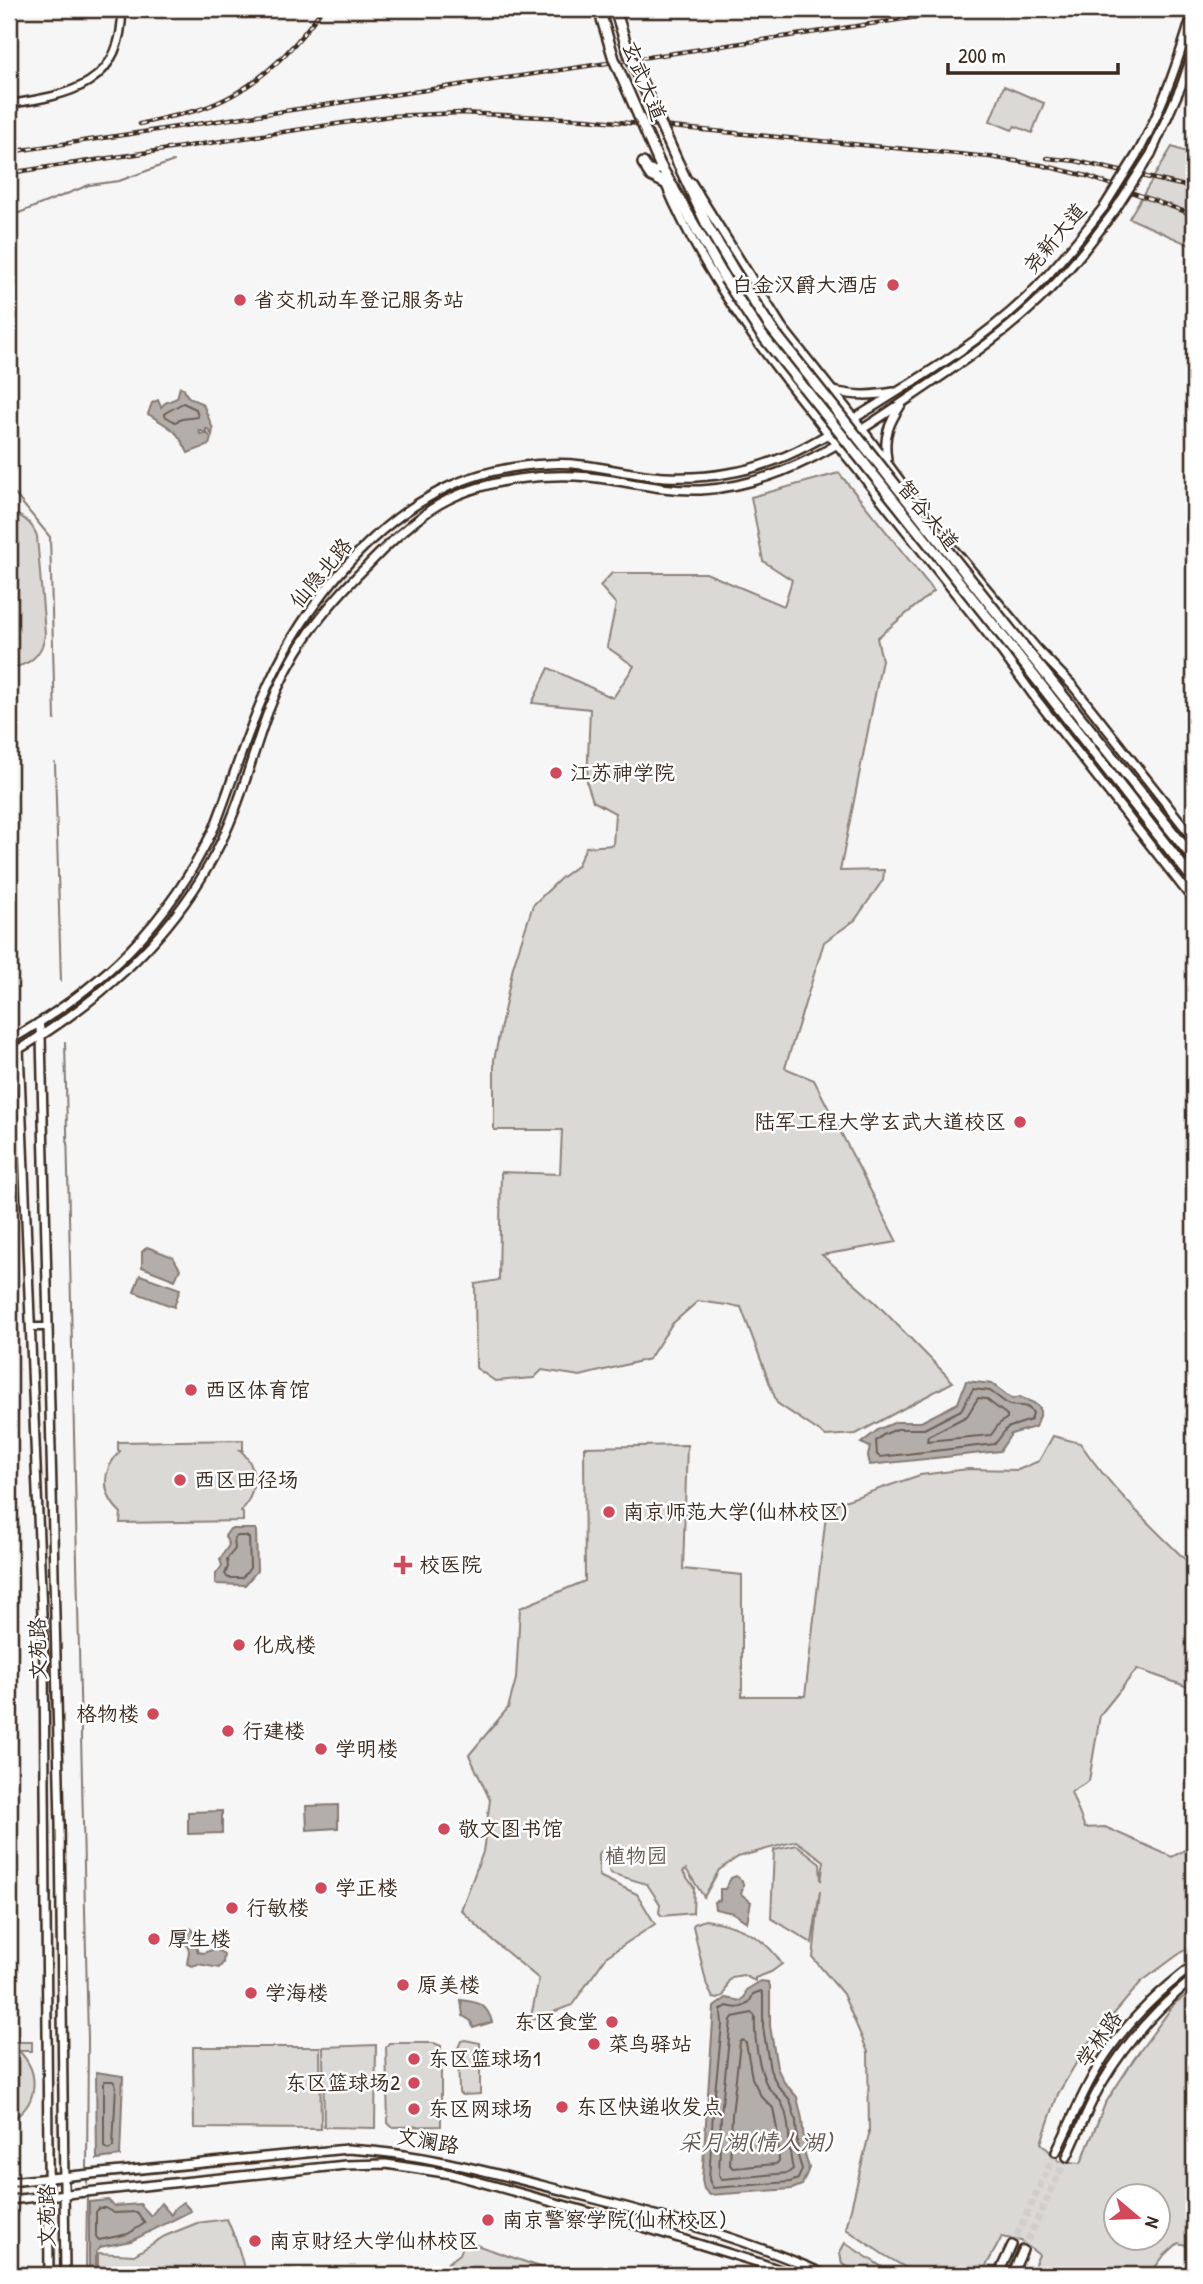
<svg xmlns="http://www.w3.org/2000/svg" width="1203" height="2284" font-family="'Patrick Hand','LXGW WenKai TC',sans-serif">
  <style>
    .green { fill: #dbd9d6; stroke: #8b827a; stroke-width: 2; fill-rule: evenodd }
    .water { fill: #b4aeaa; stroke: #847972; stroke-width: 2 }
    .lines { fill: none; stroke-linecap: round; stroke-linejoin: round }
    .shore { stroke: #6b5f56; stroke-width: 2 }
    .stream { stroke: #847972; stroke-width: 2 }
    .major-tunnel { stroke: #d1cdcb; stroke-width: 7; stroke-dasharray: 7 3.5; stroke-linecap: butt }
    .minor-casing { stroke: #3b2a1e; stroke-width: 11 }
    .major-casing { stroke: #3b2a1e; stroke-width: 12 }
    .highway-casing { stroke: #3b2a1e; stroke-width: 14 }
    .minor { stroke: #fff; stroke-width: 6 }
    .major { stroke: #fff; stroke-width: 7 }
    .highway { stroke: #fff; stroke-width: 9 }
    .rail-casing { stroke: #3b2a1e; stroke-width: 4.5 }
    .rail { stroke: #fff; stroke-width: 2; stroke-dasharray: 5; stroke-linecap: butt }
    .major-bridge-casing { stroke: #3b2a1e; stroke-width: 12; stroke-linecap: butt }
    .highway-bridge-casing { stroke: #3b2a1e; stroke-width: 14; stroke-linecap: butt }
    .major-bridge { stroke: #fff; stroke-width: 7 }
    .highway-bridge { stroke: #fff; stroke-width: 9 }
    .poi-dot { fill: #d1495b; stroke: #fff; stroke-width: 2.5 }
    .labels { text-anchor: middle; stroke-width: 5; stroke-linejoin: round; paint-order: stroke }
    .street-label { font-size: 21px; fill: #3b2a1e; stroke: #fff }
    .poi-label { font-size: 21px; fill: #3b2a1e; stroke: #fff; text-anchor: start }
    .park-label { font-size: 21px; fill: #63564c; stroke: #fff }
    .water-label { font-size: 23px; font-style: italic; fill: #65584f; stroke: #fff }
  </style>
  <rect width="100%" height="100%" fill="#f7f6f6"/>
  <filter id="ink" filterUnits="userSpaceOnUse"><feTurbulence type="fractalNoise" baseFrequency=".0143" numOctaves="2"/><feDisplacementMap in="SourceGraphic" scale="14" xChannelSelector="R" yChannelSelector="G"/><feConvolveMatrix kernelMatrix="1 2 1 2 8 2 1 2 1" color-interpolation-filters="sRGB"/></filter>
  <g filter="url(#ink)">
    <g class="green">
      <polygon points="1004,86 1044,103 1032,133 1015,126 1012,130 990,121"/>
      <polygon points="1172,147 1194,155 1194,247 1129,218"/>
      <polygon points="839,473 934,591 877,638 882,660 840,871 884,870 883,880 855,920 824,942 785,1068 814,1080 897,1242 822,1255 876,1303 953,1382 856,1434 826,1436 777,1403 741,1307 698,1301 672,1324 649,1359 580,1376 542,1370 534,1378 495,1381 476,1368 475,1284 499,1280 501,1172 560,1174 562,1130 494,1130 494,1060 513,967 533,905 561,878 577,866 586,847 613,845 615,813 593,801 587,783 590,709 532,703 549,668 613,698 634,666 607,647 616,604 600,586 612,573 706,573 784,606 792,580 763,561 751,497"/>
      <path d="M 9,513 C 23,515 32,523 37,536 L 45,634 C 43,654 29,667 9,667 Z"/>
      <path d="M 1053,1436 L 1080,1443 C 1111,1489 1154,1529 1194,1568 L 1194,1689 L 1137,1669 L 1100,1715 L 1089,1781 L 1071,1792 L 1085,1828 L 1105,1827 L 1172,1857 L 1194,1845 L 1194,1943 L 1141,1982 L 1085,2048 L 1058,2094 L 1041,2143 L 1059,2161 L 1081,2163 L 1105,2104 L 1134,2059 L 1175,2003 L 1194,1990 L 1194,2247 L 1178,2243 L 1163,2257 L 1149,2275 L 1030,2275 L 1039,2255 L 1021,2241 L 1002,2237 L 981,2275 L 917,2274 L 884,2255 L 846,2229 L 869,2134 L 868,2052 L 843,1994 L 813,1958 L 820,1891 L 812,1943 L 771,1918 L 774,1850 L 797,1845 L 820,1863 L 821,1881 L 824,1861 L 796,1841 L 738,1857 L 719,1870 L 704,1897 L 686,1869 L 683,1872 L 694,1887 L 693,1913 L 662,1916 L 659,1913 L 660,1904 L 647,1884 L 610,1873 L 605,1851 L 599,1852 L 599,1876 L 637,1894 L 655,1924 L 607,1956 L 572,2005 L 530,2021 L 539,1979 L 491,1939 L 461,1910 L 483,1852 L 490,1800 L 469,1755 L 508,1708 L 516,1679 L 520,1608 L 585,1581 L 584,1447 L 687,1445 L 683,1569 L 742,1575 L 742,1696 L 805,1696 L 826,1515 L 838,1503 L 920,1475 L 968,1469 L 1018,1470 L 1039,1461 ZM 1116,2196 L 1158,2196 L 1158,2238 L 1116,2238 Z"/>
      <path d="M 243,1440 L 243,1450 L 240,1450 C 260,1468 256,1493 241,1512 L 243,1513 L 243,1521 L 120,1523 L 121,1513 C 101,1494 101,1471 120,1451 L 118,1450 L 118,1442 Z"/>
      <path d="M 705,1920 C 735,1924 765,1936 782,1964 L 771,1972 L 755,1978 L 755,1981 L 743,1975 L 732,1977 L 728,1982 L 724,1995 L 718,1999 L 713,1998 L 707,1986 L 693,1926 L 694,1924 Z"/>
      <polygon points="465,2040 480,2043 480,2094 462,2095 459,2093 458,2048 461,2041"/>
      <path d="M 9,2042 L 32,2042 L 32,2051 L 19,2051 C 42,2074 37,2107 9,2121 Z"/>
      <polygon points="389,2043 434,2043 441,2046 441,2126 392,2127 388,2123 386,2047"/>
      <polygon points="376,2045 375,2128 324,2127 323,2047"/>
      <polygon points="193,2047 320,2047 321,2129 194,2128"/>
      <polygon points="227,2219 237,2243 246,2275 114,2275 113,2273 98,2272 98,2253 134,2255 165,2236 197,2223"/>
      <polygon points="465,2241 563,2275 441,2275 447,2264 460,2254"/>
      <polygon points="845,2243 893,2274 896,2275 864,2275 842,2264 840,2252"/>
    </g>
    <g class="water">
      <path d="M 180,387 L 184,389 C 186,399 195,400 203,404 L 213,429 L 212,435 L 208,429 L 206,429 L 206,433 L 199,430 L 200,434 L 208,434 L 211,438 L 209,445 L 188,453 C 177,429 171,428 148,414 L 152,403 L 158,400 L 161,407 L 165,403 L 177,398 Z"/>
      <polygon points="147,1247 173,1257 180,1269 175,1280 142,1267 142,1252"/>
      <polygon points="140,1275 180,1289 174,1307 134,1292"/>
      <polygon points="966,1381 992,1384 1012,1399 1020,1397 1034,1403 1040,1408 1040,1416 1035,1427 1011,1434 1000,1451 870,1465 868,1456 870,1447 861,1443 879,1429 896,1422 921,1422 958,1403"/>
      <polygon points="230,1529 256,1529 257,1571 245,1585 215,1584 216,1574 222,1566 220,1559 229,1545 225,1536"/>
      <polygon points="338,1805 338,1828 307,1830 306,1806"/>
      <polygon points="222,1811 222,1833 188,1834 188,1812"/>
      <path d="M 736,1876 C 745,1881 744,1885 741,1894 L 751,1902 L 747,1922 L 733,1913 L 715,1909 L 714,1902 L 720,1900 L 720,1889 L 725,1889 L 731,1878 Z"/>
      <path d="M 188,1928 L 192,1929 C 197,1936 194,1944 198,1952 L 203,1953 L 215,1949 L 224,1954 L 223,1963 L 219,1968 L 198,1964 L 193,1966 L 187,1964 L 189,1951 L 183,1934 Z"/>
      <polygon points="761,1981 768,1982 770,1986 770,2026 777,2068 784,2082 797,2097 802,2119 805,2154 809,2168 802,2185 792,2189 710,2195 704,2189 702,2180 714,2007 726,1998 741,2001 745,1996 746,1990"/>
      <path d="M 461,2000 C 479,2002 487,2004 492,2022 L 473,2028 L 471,2021 L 463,2016 Z"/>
      <polygon points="96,2072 123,2076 120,2156 97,2159"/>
      <polygon points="108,2200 114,2206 140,2204 151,2216 161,2203 171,2215 175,2208 183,2202 191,2211 131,2241 100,2247 96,2252 96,2272 105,2275 89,2275 89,2202"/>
    </g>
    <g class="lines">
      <g class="shore">
        <polygon points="183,403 196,409 198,417 182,419 175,422 165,416 165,413"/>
        <path d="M 973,1389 L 990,1391 L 1009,1405 C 1019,1407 1027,1403 1033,1413 L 1031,1420 L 1007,1428 L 995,1444 L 880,1457 L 877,1455 L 876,1441 L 883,1435 L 897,1429 L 924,1429 L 961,1410 Z"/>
        <polygon points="978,1398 986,1399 1007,1415 1007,1418 999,1424 991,1435 927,1441 928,1436 967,1416"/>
        <polygon points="238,1536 246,1536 249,1538 250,1568 242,1578 228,1578 225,1574 228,1567 227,1559 235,1549 234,1538"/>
        <path d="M 761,1991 L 763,1994 L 763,2027 L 770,2070 L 778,2086 L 790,2100 L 796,2121 L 798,2156 L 802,2169 L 798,2179 L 790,2182 L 713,2188 L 709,2180 L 713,2112 L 722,2025 L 721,2010 L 727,2006 C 740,2010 749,2007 753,1994 Z"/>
        <path d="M 752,2013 L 755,2016 C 754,2036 758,2069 768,2087 C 772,2093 779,2097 782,2104 C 792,2123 787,2149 793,2169 L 788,2173 L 722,2179 L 719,2175 L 721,2114 L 731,2020 L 733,2017 Z"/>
        <polygon points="743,2040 746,2043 752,2078 761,2096 773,2108 777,2129 779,2161 776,2164 733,2168 730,2165 732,2115 740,2042"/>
        <polygon points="104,2081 113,2081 116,2085 113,2147 108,2150 104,2147"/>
        <polygon points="99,2208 105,2208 114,2213 137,2212 145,2223 128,2234 99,2240 96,2237 96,2212"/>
      </g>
      <g class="stream">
        <polyline points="9,217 89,185 119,181 174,161"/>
        <polyline points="9,487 50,537 55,720"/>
        <polyline points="55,763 61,982"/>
        <polyline points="65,1042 88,2039 87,2171"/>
        <polyline points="87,2188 87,2177"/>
        <polyline points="86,2275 87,2194"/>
      </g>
      <g class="major-tunnel">
        <polyline points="1012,2245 1056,2152"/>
        <polyline points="1023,2250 1067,2157"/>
      </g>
      <g class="minor-casing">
        <g id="minor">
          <path d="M 9,104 C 70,95 123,85 122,9"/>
          <polyline points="31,1327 48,1327"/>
        </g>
      </g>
      <g class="major-casing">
        <g id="major">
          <path d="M 1139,151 C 1164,105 1179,58 1194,9"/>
          <polyline points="1151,154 1182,84 1194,49"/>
          <polyline points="691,182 782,327 854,418 929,520 1038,650 1073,686 1194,839"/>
          <path d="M 665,183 C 710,290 784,379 857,469 C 906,530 953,591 1002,652 L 1036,699 L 1194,901"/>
          <path d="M 833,391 C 855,396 871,396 894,392"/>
          <path d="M 887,459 C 883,437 889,423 901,405"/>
          <polyline points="39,1023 41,1036 60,1823 65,2275"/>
          <path d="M 9,1041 C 103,987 168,925 215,826 C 234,777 249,725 272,677 C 303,610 363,534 429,497 C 464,476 507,466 547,464 C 588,461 625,475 665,477 C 686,478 708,477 729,473 C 781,465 824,437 868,410 C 923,376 980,342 1027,297 C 1055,269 1080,238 1104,207"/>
          <polyline points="19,1048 44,1663 49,2275"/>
          <path d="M 9,1055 C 98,1004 177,934 222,840 C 242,799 252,755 268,712 C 291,651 322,610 368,565 C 387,545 408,526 430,510 C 478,477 556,470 612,480 C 642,485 670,491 701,490 C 786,485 856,434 924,388 C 967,359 1012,328 1048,291 C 1073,266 1094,238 1115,210"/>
          <path d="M 1056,2152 C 1073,2118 1087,2081 1109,2050 C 1132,2017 1162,1989 1194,1965"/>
          <path d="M 1067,2157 C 1079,2132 1088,2106 1102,2083 C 1126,2042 1157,2008 1194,1978"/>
          <path d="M 9,2182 L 347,2149 C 424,2153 497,2174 572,2193 C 658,2215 745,2238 826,2275"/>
          <polyline points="9,2200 346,2165 386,2164 451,2174 643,2227 760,2263 794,2275"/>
          <polyline points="998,2275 1012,2245"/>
          <polyline points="1012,2275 1023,2250"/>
        </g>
      </g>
      <g class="highway-casing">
        <g id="highway">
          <polyline points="643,163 649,172 655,171 660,165 725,279"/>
          <polyline points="678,163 708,227 736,274"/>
          <polyline points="647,170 651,176 673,187"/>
          <polyline points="1032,657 1194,859"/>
          <polyline points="1023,662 1188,873"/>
        </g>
      </g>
      <use href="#minor" class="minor"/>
      <use href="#major" class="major"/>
      <use href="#highway" class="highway"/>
      <g class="rail-casing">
        <g id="rail">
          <path d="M 140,124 C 159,119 179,115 198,110 C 252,93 291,54 322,9"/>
          <polyline points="9,152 971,9"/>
          <polyline points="1047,158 1076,161 1194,188"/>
          <polyline points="9,173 390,116 460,113 586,119 990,157 1041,165 1087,176 1194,215"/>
        </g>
      </g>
      <use href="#rail" class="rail"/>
      <g class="major-bridge-casing">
        <g id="major-bridge">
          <polyline points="1104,207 1139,151"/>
          <polyline points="1115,210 1151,154"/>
        </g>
      </g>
      <g class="highway-bridge-casing">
        <g id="highway-bridge">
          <polyline points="599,9 614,59 660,165"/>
          <polyline points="615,9 629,54 678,163"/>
          <polyline points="736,274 771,328 1032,657"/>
          <polyline points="725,279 761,334 1023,662"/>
        </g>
      </g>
      <use href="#major-bridge" class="major-bridge"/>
      <use href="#highway-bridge" class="highway-bridge"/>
    </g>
  </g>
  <g class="poi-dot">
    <circle cx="893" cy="285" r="7"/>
    <circle cx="240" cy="300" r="7"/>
    <circle cx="556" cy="773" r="7"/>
    <circle cx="1020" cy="1122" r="7"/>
    <circle cx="191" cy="1390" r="7"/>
    <circle cx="180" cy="1480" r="7"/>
    <circle cx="609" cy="1512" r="7"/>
    <path d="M399.5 1554.5h7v7h7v7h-7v7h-7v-7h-7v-7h7z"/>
    <circle cx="239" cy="1645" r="7"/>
    <circle cx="153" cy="1714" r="7"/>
    <circle cx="228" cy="1731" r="7"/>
    <circle cx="321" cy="1749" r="7"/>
    <circle cx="444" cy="1829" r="7"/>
    <circle cx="321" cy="1888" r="7"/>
    <circle cx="232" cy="1908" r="7"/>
    <circle cx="154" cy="1939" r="7"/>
    <circle cx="403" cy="1985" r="7"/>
    <circle cx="251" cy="1993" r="7"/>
    <circle cx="612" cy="2022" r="7"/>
    <circle cx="594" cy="2044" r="7"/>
    <circle cx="414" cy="2059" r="7"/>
    <circle cx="414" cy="2083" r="7"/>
    <circle cx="562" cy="2107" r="7"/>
    <circle cx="414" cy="2109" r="7"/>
    <circle cx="488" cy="2220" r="7"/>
    <circle cx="255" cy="2241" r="7"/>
  </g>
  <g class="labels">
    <g class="street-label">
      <text transform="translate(644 81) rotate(68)" y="7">玄武大道</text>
      <text transform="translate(1055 238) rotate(-50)" y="7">尧新大道</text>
      <text transform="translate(928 515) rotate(51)" y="7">智谷大道</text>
      <text transform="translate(321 573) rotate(-50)" y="7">仙隐北路</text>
      <text transform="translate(38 1649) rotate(-91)" y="7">文苑路</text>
      <text transform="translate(1099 2039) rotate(-55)" y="7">学林路</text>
      <text transform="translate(428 2141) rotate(10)" y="7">文澜路</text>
      <text transform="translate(47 2216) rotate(-90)" y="7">文苑路</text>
    </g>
    <g class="poi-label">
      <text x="879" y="292" text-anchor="end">白金汉爵大酒店</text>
      <text x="254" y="307">省交机动车登记服务站</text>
      <text x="570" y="780">江苏神学院</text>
      <text x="1006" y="1129" text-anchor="end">陆军工程大学玄武大道校区</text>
      <text x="205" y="1397">西区体育馆</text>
      <text x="194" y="1487">西区田径场</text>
      <text x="623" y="1519">南京师范大学(仙林校区)</text>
      <text x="419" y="1572">校医院</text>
      <text x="253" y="1652">化成楼</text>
      <text x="139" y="1721" text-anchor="end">格物楼</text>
      <text x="242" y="1738">行建楼</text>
      <text x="335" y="1756">学明楼</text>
      <text x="458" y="1836">敬文图书馆</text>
      <text x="335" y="1895">学正楼</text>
      <text x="246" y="1915">行敏楼</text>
      <text x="168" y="1946">厚生楼</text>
      <text x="417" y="1992">原美楼</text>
      <text x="265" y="2000">学海楼</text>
      <text x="598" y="2029" text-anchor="end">东区食堂</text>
      <text x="608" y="2051">菜鸟驿站</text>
      <text x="428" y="2066">东区篮球场1</text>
      <text x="400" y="2090" text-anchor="end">东区篮球场2</text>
      <text x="576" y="2114">东区快递收发点</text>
      <text x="428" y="2116">东区网球场</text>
      <text x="502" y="2227">南京警察学院(仙林校区)</text>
      <text x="269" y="2248">南京财经大学仙林校区</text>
    </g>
    <g class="park-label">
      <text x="636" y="1863">植物园</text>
    </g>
    <g class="water-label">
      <text x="755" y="2150">采月湖(情人湖)</text>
    </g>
  </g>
  <rect width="1203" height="2284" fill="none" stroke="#fff" stroke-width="35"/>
  <rect x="18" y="18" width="1168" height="2249" fill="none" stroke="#3b2a1e" stroke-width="2.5" filter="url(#ink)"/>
  <g transform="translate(1137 2217) rotate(109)"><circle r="33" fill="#ffffff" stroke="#b1aaa5" stroke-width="2"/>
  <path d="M0-5L12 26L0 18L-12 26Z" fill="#d1495b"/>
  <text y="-10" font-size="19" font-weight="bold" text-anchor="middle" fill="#3b2a1e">N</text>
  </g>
  <path d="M948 63v10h170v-10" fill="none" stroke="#3b2a1e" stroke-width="3.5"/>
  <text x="958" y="63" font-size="21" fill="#3b2a1e" stroke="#ffffff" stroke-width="5" paint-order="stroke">200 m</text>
</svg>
